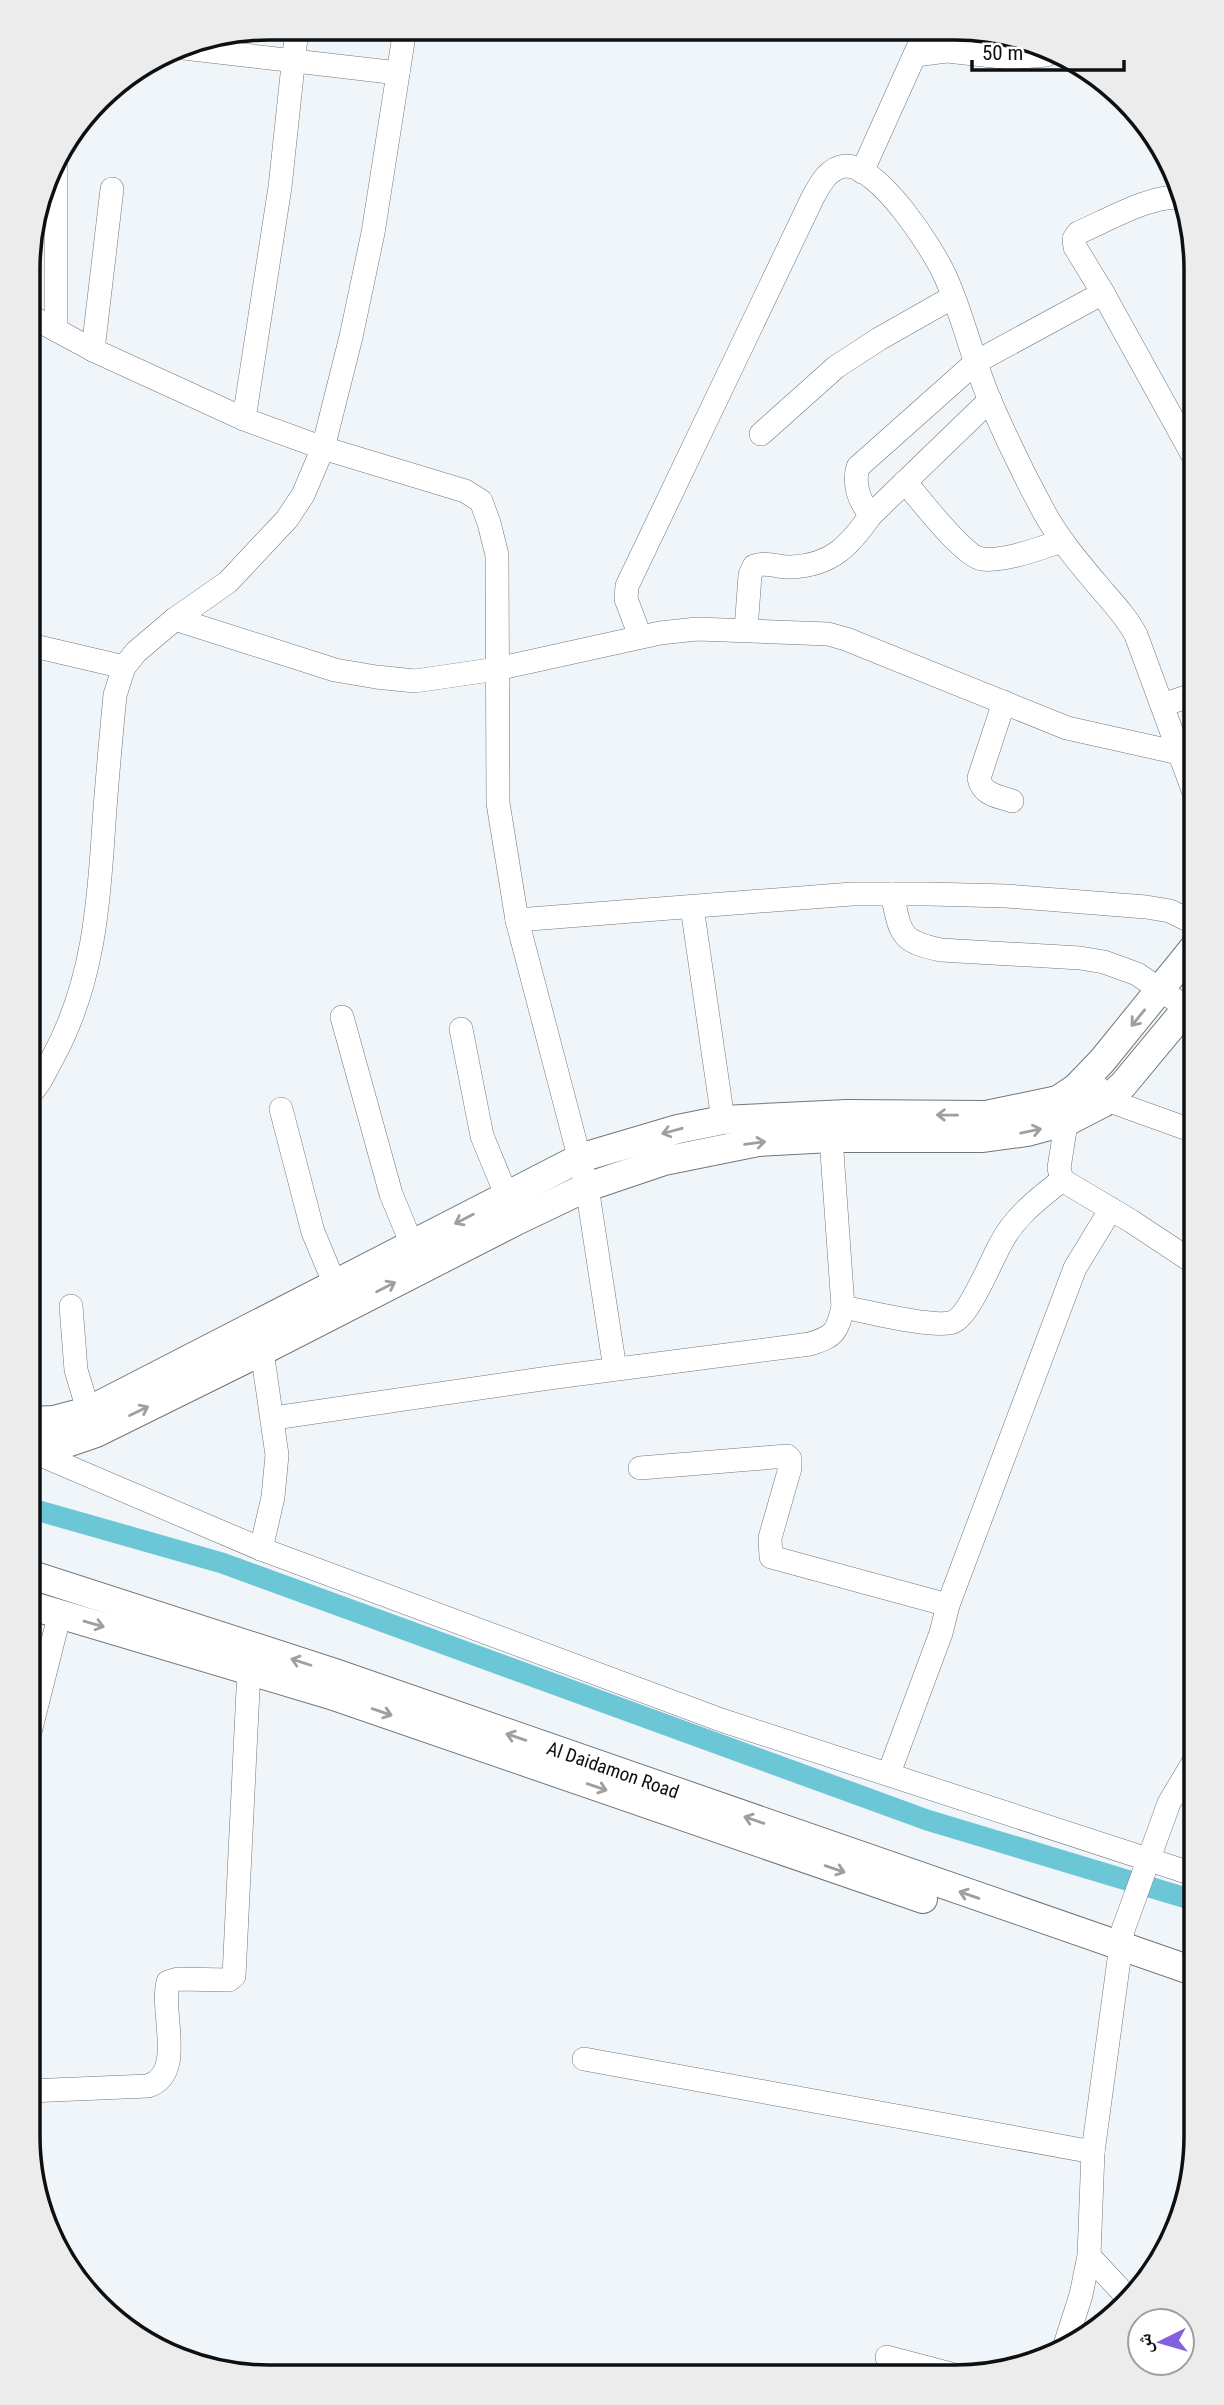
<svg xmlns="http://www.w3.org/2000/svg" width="1224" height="2405" font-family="'Roboto Condensed','Noto Naskh Arabic',sans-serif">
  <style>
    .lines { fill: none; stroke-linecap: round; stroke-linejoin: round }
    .canal { stroke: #6bc7d5; stroke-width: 21 }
    .minor-casing { stroke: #72777a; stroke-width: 24 }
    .tertiary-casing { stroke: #72777a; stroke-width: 30 }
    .minor { stroke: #fff; stroke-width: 23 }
    .tertiary { stroke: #fff; stroke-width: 28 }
    .oneway { stroke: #9f9f9f }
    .labels { text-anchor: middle; stroke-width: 5; stroke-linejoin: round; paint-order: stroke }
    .street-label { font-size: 19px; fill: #0e0f10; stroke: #fff }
    .rim { fill: none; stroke: #0e0f10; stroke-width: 3.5 }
  </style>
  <rect width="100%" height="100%" fill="#f0f5f9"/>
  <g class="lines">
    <polyline class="canal" points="29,1508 222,1563 927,1820 1196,1901"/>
    <g class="minor-casing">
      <g id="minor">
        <polyline points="175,47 398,73"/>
        <polyline points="915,55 947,51 1011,58 1046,55"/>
        <polyline points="56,158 56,330"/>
        <polyline points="862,172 925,32"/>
        <path d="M 1184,198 C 1155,192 1106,221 1078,233 L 1074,239 L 1075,247 L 1103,293 L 1196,461"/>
        <polyline points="30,316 93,350 244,419 323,448 465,491 481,501 489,523 497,555 498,803 517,920 587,1187 615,1369"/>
        <polyline points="93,350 112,189"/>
        <polyline points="244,419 280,187 297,28"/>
        <polyline points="761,434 836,367 879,339 953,297"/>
        <path d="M 905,482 C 919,498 964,557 982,559 C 1005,562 1040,548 1062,541"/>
        <path d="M 871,515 C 859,502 853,484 858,467 L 976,362 L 1103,293"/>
        <polyline points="175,619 335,670 376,677 415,681 497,669 660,633 697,629 828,634 846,639 1067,728 1179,753"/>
        <path d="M 746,630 L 750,575 L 754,566 C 766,561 779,568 792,567 C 832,565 849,546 871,515 L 990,400"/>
        <path d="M 640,636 L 626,599 L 627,586 L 813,197 C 820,184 829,167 846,166 C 879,165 934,250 946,278 C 964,318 973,362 991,403 C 1007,440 1025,477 1044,512 C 1060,541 1080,564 1101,589 C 1114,604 1127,618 1136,635 L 1196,798"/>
        <polyline points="30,645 124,667"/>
        <path d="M 1004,702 L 979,778 C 982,795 998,796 1012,801"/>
        <polyline points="1162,705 1196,694"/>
        <path d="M 892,894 C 901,933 898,941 941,950 L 1080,958 L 1104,962 L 1137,974 L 1187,1008"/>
        <polyline points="692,907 723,1120"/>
        <polyline points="517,920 852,894 929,894 1007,896 1146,907 1170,911 1196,924"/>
        <polyline points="342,1017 391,1194 418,1259"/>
        <polyline points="461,1029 482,1136 513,1211"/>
        <polyline points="1098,1088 1107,1100 1196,1132"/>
        <path d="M 29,1095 C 40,1085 45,1071 52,1059 C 93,985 99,905 104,822 C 107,780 111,737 115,695 L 124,667 L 136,652 L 175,619 L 228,582 L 287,519 L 303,495 L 323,448 L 351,337 L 373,233 L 405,29"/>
        <polyline points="1069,1105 1059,1168 1062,1180 1131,1221 1196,1264"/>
        <polyline points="281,1109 313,1232 341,1299"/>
        <polyline points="71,1306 76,1370 93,1426"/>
        <path d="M 843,1307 C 865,1311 934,1329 953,1322 C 969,1316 991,1261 1000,1245 C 1014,1217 1038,1199 1062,1180"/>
        <path d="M 274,1418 L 556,1377 L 810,1344 C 835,1336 837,1332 843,1307 L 831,1138"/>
        <polyline points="29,1450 261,1549 721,1720 1196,1875"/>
        <polyline points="640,1468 787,1456 790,1459 790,1468 770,1538 771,1557 948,1605 941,1633 889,1773"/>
        <polyline points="261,1549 273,1497 277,1455 262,1351"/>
        <polyline points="948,1605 1075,1268 1111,1209"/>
        <polyline points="28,1740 60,1613"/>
        <polyline points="584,2059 1093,2152"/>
        <path d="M 28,2091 L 148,2086 C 186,2074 160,2012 168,1982 L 178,1979 L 229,1980 L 234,1976 L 249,1669"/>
        <polyline points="1089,2256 1129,2299"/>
        <polyline points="1064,2348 1081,2295 1089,2256 1093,2152 1123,1930 1169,1803 1196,1758"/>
        <polyline points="887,2357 959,2376"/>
      </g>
    </g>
    <g class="tertiary-casing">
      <g id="tertiary">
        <polyline points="29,1421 54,1420 88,1411 580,1158 678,1129 723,1120 847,1114 986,1115 1058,1100 1076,1088 1102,1061 1196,945"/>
        <polyline points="29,1448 61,1445 96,1433 262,1351 518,1220 587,1187 664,1161 758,1142 831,1138 983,1138 1027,1132 1068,1121 1103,1103 1123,1085 1196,997"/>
        <path id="s1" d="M 29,1574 L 335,1673 L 1196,1972"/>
        <polyline points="29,1605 331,1695 923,1899"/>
      </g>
    </g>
    <use href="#minor" class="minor"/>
    <use href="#tertiary" class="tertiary"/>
  </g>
  <defs><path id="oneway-shaft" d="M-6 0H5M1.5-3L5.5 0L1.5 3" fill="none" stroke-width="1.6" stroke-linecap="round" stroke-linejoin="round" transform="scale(1.75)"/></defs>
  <g class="oneway">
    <use href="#oneway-shaft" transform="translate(1138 1018) rotate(129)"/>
    <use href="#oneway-shaft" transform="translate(947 1115) rotate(-179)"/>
    <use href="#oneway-shaft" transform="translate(672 1131) rotate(165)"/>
    <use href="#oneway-shaft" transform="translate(1031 1131) rotate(-12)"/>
    <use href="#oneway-shaft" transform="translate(755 1143) rotate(-7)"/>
    <use href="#oneway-shaft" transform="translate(464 1219) rotate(153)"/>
    <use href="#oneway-shaft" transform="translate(386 1287) rotate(-27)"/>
    <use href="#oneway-shaft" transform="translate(139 1411) rotate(-26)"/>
    <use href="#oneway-shaft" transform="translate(94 1624) rotate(16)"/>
    <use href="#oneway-shaft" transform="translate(301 1662) rotate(-162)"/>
    <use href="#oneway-shaft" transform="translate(382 1712) rotate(19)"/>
    <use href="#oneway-shaft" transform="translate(516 1737) rotate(-161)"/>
    <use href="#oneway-shaft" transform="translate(597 1787) rotate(19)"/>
    <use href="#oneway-shaft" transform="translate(754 1820) rotate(-161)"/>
    <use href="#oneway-shaft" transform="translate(835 1869) rotate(19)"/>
    <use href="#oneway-shaft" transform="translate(969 1895) rotate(-161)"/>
  </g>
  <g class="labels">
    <g class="street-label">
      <text dy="7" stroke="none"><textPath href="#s1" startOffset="616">Al Daidamon Road</textPath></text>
    </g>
  </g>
  <path d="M0 0H1224V2405H0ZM269 40H955A229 229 0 0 1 1184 269V2136A229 229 0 0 1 955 2365H269A229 229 0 0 1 40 2136V269A229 229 0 0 1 269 40Z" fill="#ececec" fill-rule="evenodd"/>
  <path class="rim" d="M269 40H955A229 229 0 0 1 1184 269V2136A229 229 0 0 1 955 2365H269A229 229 0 0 1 40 2136V269A229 229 0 0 1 269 40Z"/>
  <g transform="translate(1161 2342) rotate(265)"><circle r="33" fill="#ffffff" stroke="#9f9f9f" stroke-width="2"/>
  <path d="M0-5L12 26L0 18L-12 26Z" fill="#8461dc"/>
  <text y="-10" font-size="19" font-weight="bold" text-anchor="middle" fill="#0e0f10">ش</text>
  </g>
  <path d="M972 60v10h152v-10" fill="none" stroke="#0e0f10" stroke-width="3.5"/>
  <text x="982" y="60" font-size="21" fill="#0e0f10" stroke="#ffffff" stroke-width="5" paint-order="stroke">50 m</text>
</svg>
